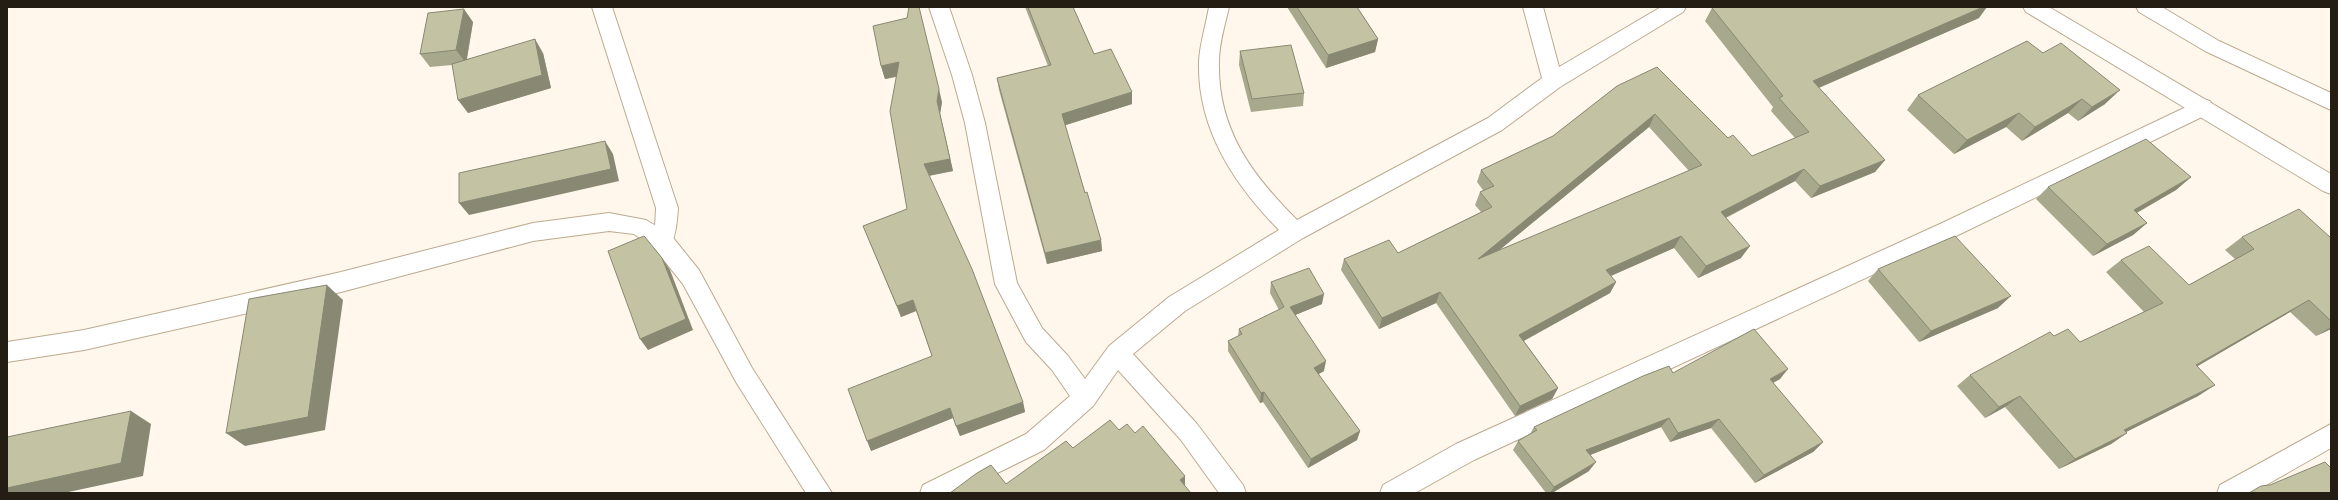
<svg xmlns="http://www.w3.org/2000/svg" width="2338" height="500" font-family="Commissioner,sans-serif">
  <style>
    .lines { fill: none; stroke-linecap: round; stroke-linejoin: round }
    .lane-casing { stroke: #bcaa90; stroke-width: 2 }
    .street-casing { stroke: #bcaa90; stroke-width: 2 }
    .secondary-casing { stroke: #bcaa90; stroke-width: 2 }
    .lane { fill: #fff; fill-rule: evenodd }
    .street { fill: #fff; fill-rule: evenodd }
    .secondary { fill: #fff; fill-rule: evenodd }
    .wall { fill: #a8a88d; fill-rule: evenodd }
    .shaded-wall { fill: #888873 }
    .building { fill: #c3c3a4; stroke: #888873; fill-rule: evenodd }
  </style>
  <rect width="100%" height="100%" fill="#fff7ec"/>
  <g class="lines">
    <g class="lane-casing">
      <path id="lane" d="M 592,7 L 612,7 L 678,208 C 677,222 676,235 670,248 L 662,250 L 654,248 L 651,241 L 655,227 L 656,208 Z"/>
    </g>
    <g class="street-casing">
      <g id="street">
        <path d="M 929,7 L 949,7 L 972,75 L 985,123 L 1017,283 L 1042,328 L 1068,356 L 1085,379 L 1109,346 L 1169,297 L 1279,230 C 1234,184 1197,129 1199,61 C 1200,43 1206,25 1209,7 L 1229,7 C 1225,25 1219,43 1219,61 C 1217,129 1252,175 1297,220 L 1488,118 L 1542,78 L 1523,7 L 1543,7 L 1559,67 L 1661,7 L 1686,7 L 1683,12 L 1560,87 L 1502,130 L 1303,238 L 1185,311 L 1133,354 L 1197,424 L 1243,485 L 1246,493 L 1219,493 L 1181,440 L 1118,370 L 1093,406 L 1044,450 L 957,493 L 920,493 L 923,485 L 1026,434 L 1070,396 L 1052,370 L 1026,342 L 995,284 L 965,123 L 952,75 Z"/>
        <polygon points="2136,7 2162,7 2219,41 2331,93 2331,110 2205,51 2139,12"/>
        <polygon points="2203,99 2210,101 2213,107 2210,113 1956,236 1474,460 1415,493 1380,493 1383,485 1456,444 1940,224"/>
        <polygon points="609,213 646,220 670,234 699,270 752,368 832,493 806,493 736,382 683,284 654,248 634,234 609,231 533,241 341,292 84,350 7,362 7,342 84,330 341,272 533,223"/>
        <polygon points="2331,424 2331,448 2252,493 2217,493 2220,485"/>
      </g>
    </g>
    <g class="secondary-casing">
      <polygon id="secondary" points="2023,7 2049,7 2331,174 2331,194 2323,191 2026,12"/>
    </g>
    <use href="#lane" class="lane"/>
    <use href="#street" class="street"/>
    <use href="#secondary" class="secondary"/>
  </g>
  <g class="wall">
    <polygon points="1025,7 1073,7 1094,54 1132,104 1065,125 1085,193 1101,240 1102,251 1047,264 999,90 997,78 1048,66"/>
    <polygon points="1287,7 1357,7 1378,39 1375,52 1326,68"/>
    <path d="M 1712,8 L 1979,18 L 1819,88 L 1885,160 L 1875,172 L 1811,198 L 1795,181 L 1726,218 L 1741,258 L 1698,278 L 1674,248 L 1611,276 L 1616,282 L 1610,293 L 1524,341 L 1558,388 L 1552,399 L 1515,416 L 1436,303 L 1379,329 L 1341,270 L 1344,259 L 1398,253 L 1481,212 L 1475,205 L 1480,192 L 1483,190 L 1477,182 L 1481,170 L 1553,136 L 1617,86 L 1728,138 L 1752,156 L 1795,138 L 1771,111 L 1773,107 L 1705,21 ZM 1649,127 L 1689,171 L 1498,251 Z"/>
    <polygon points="473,22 467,59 543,53 551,88 468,113 452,65 430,67 420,54"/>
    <polygon points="2027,41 2105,104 2078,121 2068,113 2022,141 2006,127 1954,154 1907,110 1918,95"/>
    <polygon points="1240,51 1304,93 1303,106 1251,112 1239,65"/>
    <polygon points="881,66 942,102 940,114 953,171 929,176 1023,402 1025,412 960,436 953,418 871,451 932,356 916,311 901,317 863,226 907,209 896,77 885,79"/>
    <polygon points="2191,177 2176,190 2137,213 2147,223 2133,235 2093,256 2036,199 2048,187"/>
    <polygon points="2242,237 2331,238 2331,329 2316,336 2290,312 2197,366 2215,385 2198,396 2126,432 2127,433 2111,444 2059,469 2005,407 1985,418 1957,386 1970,375 2054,336 2080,342 2144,312 2106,272 2121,260 2189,285 2235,259 2225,250"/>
    <polygon points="1878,269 1998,308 1919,342 1868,281"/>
    <polygon points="1271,282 1322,304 1295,315 1324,371 1318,374 1360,431 1357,440 1308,468 1263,402 1260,403 1228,351 1228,341 1238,336 1239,329 1279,310 1270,293"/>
    <polygon points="1673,373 1780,379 1773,383 1823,442 1813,452 1755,483 1711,428 1670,442 1661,427 1590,455 1589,471 1552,493 1546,493 1513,450 1518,441 1530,434 1534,427"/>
  </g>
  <g class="shaded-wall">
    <polygon points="1983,7 1987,7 1979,18 1804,94 1813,81"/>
    <polygon points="464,9 473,22 466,63 456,50"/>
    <polygon points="535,39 543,53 551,88 468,113 458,100"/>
    <polygon points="1378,39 1375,52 1326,68 1328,55"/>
    <polygon points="899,62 903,75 885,79 881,66"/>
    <polygon points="939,89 942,102 940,114 953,171 927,176 924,164 937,101"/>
    <polygon points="2120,90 2105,104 2078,121 2092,107"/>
    <polygon points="1132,92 1132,104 1063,126 1062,114"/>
    <polygon points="2082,99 2068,113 2022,141 2035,127"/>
    <polygon points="2019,113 2006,127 1954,154 1967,140"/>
    <polygon points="1655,114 1649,127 1474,271 1478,259"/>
    <polygon points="605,141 613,154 619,181 469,215 459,203"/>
    <polygon points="1885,160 1875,172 1811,198 1820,186"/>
    <polygon points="1804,169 1795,181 1713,224 1721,212"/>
    <polygon points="2191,177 2176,190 2120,222 2134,210"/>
    <polygon points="2147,223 2133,235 2093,256 2107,244"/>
    <polygon points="1681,236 1674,248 1599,281 1606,270"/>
    <polygon points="1101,240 1102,251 1047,264 1045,253"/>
    <polygon points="1750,246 1741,258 1698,278 1706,266"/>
    <polygon points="662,258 670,270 693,330 648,350 640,339"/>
    <polygon points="1616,282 1610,293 1514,346 1519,335"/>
    <polygon points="327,285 343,300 325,430 245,446 226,433"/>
    <polygon points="1440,292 1436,303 1379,329 1382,318"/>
    <polygon points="1324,294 1322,304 1288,318 1290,307"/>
    <polygon points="2011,296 1998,308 1919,342 1931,331"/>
    <polygon points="913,300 916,311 901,317 897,306"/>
    <polygon points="2309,300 2290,312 2179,377 2196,365"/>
    <polygon points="2331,327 2331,329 2316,336"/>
    <polygon points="1326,361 1324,371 1312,378 1314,368"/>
    <polygon points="1788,369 1780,379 1761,389 1770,379"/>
    <polygon points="2215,385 2198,396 2108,441 2124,430"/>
    <polygon points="1558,388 1552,399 1515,416 1520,406"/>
    <polygon points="1264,392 1263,402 1260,403 1261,393"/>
    <polygon points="2020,396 2005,407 1985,418 1999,407"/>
    <polygon points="1023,402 1025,412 960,436 956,426"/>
    <polygon points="950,408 953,418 871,451 867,441"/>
    <polygon points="131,411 151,424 143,476 64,493 7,493 7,488"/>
    <polygon points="1669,418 1661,427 1580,459 1586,450"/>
    <polygon points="1719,419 1711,428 1670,442 1678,433"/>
    <polygon points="1360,431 1357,440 1308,468 1311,459"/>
    <polygon points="2127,433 2111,444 2059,469 2075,459"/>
    <polygon points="1823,442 1813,452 1755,483 1764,475"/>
    <polygon points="1596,462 1589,471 1552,493 1550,493 1554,487"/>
    <polygon points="1185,476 1185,486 1180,480"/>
  </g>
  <g class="building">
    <polygon points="909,7 919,7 939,89 937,101 950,159 924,164 972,269 1023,402 956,426 950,408 867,441 848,389 932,356 913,300 897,306 863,226 907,209 890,111 899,62 881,66 873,26 907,18"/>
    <polygon points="1028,7 1073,7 1094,54 1111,49 1132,92 1062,114 1085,193 1087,192 1101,240 1045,253 997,78 1051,65"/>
    <polygon points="1297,7 1357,7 1378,39 1328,55"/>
    <path d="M 1714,7 L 1983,7 L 1813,81 L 1885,160 L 1820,186 L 1804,169 L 1721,212 L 1750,246 L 1706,266 L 1681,236 L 1606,270 L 1616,282 L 1519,335 L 1558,388 L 1520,406 L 1440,292 L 1382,318 L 1344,259 L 1389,240 L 1398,253 L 1492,207 L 1480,192 L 1494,186 L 1481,170 L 1553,136 L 1617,86 L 1657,67 L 1728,138 L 1733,135 L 1752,156 L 1809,132 L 1779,98 L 1783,96 L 1712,8 ZM 1655,114 L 1702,165 L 1478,259 Z"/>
    <polygon points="464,9 456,50 420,54 428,13"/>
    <polygon points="535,39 542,75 458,100 452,64"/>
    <polygon points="2027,41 2043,53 2061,43 2120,90 2092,107 2082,99 2035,127 2019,113 1967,140 1918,95"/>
    <polygon points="1291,45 1304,93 1252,99 1240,51"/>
    <polygon points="2146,139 2191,177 2134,210 2147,223 2107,244 2048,187"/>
    <polygon points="605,141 611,169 459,203 459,173"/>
    <polygon points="2299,209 2331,238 2331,321 2309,300 2196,365 2215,385 2124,430 2127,433 2075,459 2020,396 1999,407 1970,375 2050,332 2054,336 2068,329 2080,342 2163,303 2121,260 2149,246 2189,285 2254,249 2242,237"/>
    <polygon points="644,236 645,237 662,258 686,319 640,339 608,251"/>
    <polygon points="1955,236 2011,296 1931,331 1878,269"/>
    <polygon points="1309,268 1324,294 1290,307 1326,361 1314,368 1360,431 1311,459 1264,392 1261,393 1228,341 1242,334 1239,329 1284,307 1271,282"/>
    <polygon points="327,285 308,417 226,433 249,299"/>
    <polygon points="1754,329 1788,369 1770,379 1823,442 1764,475 1719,419 1678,433 1669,418 1586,450 1596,462 1554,487 1518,441 1537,430 1534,427 1643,376 1669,366 1673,373"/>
    <polygon points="131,411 121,463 7,488 7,437"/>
    <polygon points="1110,420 1119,430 1127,424 1135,433 1143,426 1185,476 1180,480 1191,493 950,493 977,473 991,465 1006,484 1066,441 1073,448"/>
    <polygon points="2325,462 2331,468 2331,493 2249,493 2261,486 2270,485"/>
  </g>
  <rect width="2338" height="500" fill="none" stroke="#241d13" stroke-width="16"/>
</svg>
